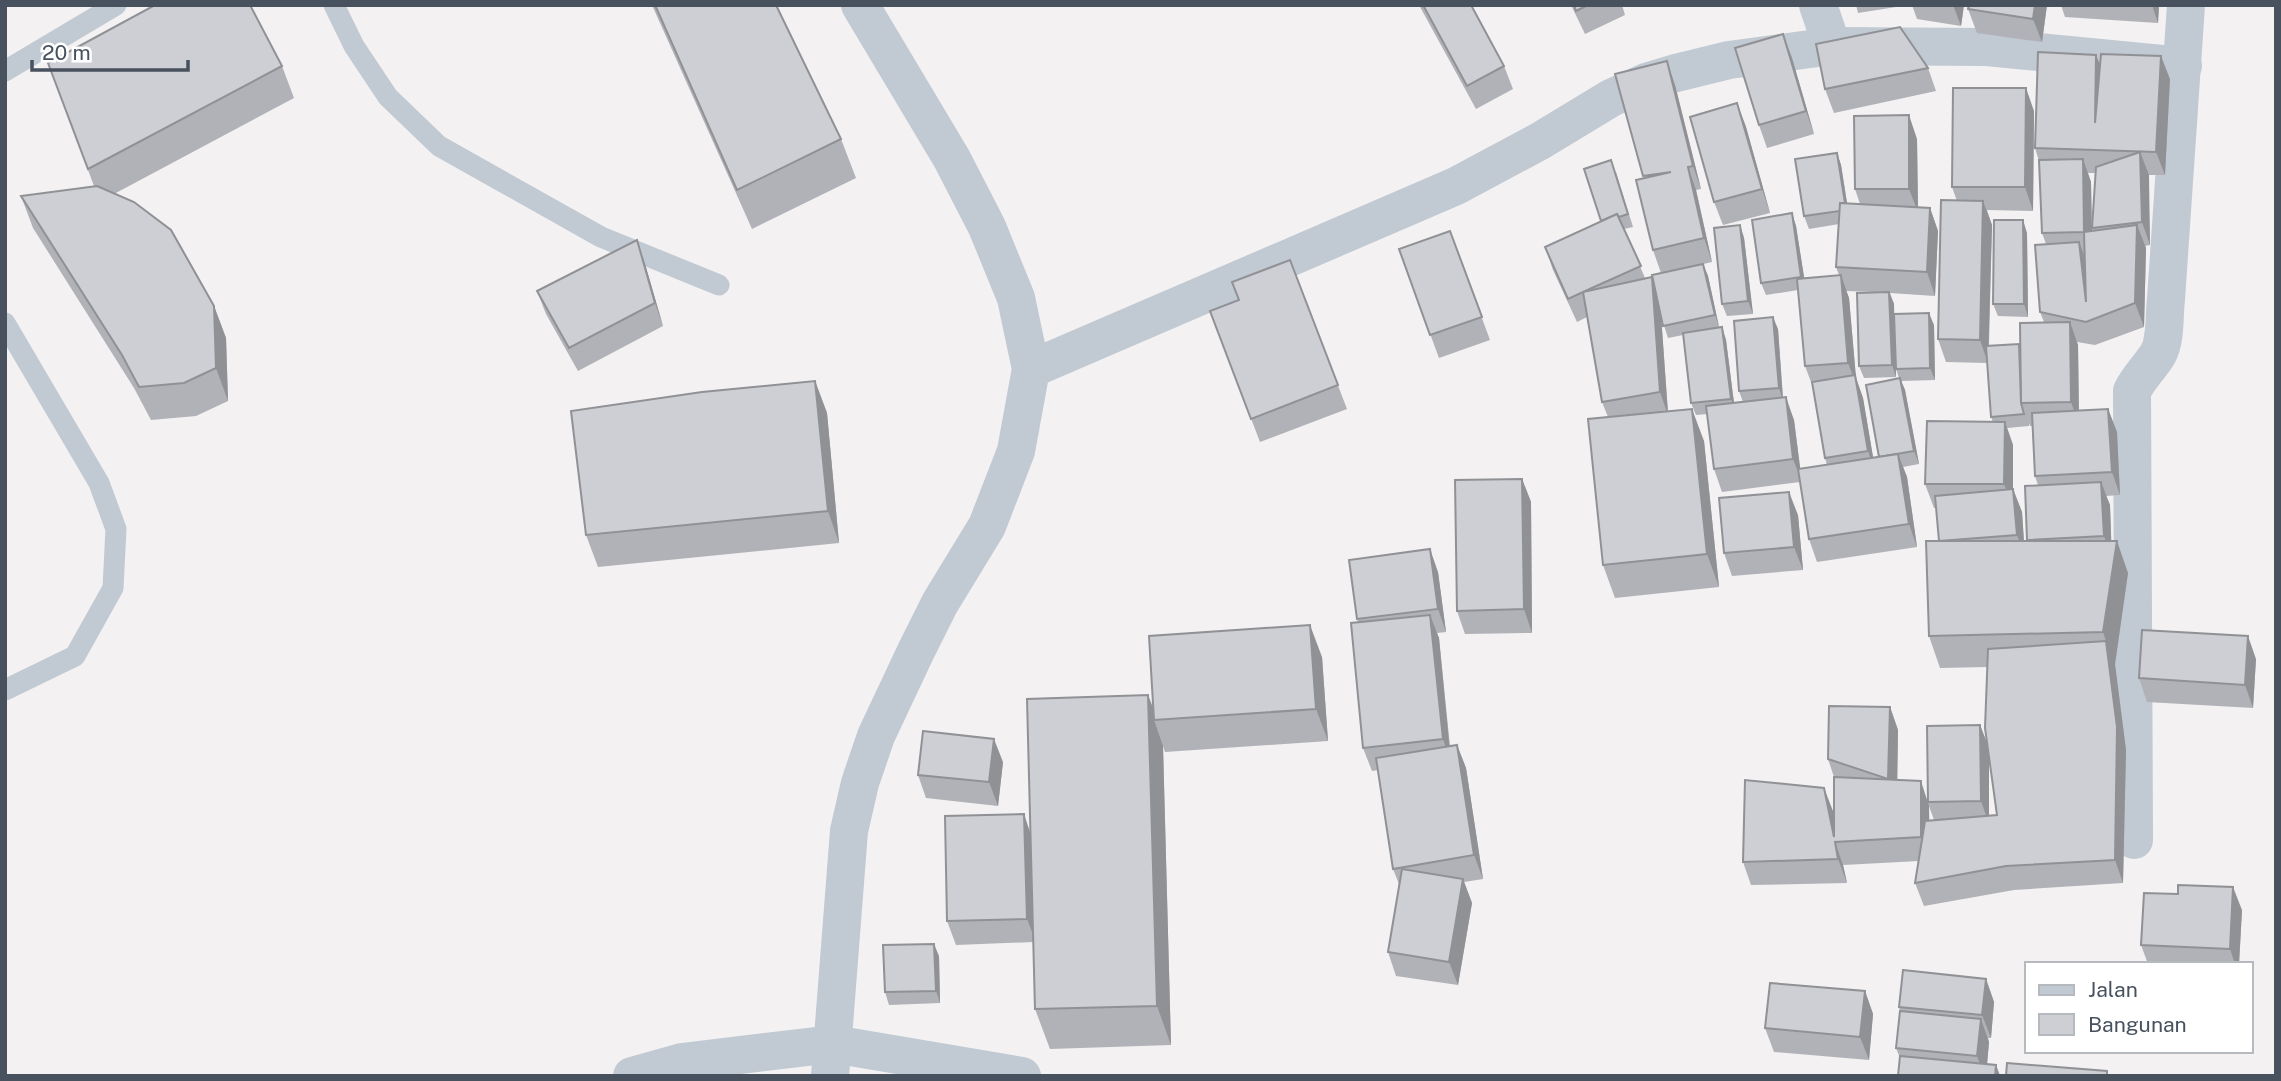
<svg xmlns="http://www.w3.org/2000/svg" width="2281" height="1081" font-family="'Public Sans',sans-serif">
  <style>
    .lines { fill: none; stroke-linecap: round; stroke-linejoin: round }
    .lane { stroke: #c1c9d2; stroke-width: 21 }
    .street { stroke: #c1c9d2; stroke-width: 38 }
    .wall { fill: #b0b2b7; fill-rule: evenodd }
    .shaded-wall { fill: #909195 }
    .building { fill: #cdcfd5; stroke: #909195; stroke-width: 2 }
  </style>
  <rect width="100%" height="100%" fill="#f3f1f1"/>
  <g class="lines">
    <g class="lane">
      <polyline points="334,5 354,46 388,97 439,146 601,237 719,285"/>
      <polyline points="5,71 116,5"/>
      <polyline points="5,323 99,483 116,529 113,588 75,656 5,690"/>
    </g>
    <g class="street">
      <polyline points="1818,5 1832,46"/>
      <polyline points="1031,369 1456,186 1540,141 1611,98 1646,82 1676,73 1729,60 1832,46 1987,47 2183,66"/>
      <path d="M 2134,840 L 2132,391 C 2139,377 2150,367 2158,354 C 2166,340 2164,315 2166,299 L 2186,5"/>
      <polyline points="632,1076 682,1062 833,1044 1022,1076"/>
      <polyline points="830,1076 849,831 860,783 876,736 916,651 940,603 987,526 1016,451 1031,369 1016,298 987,227 952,159 860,5"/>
    </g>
  </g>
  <g class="wall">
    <polygon points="652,5 776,5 841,139 856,178 752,229"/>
    <polygon points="1419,5 1471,5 1504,66 1513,89 1476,109"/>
    <polygon points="1571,5 1622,5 1625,15 1585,34"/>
    <polygon points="1856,5 1896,5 1896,7 1858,13"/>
    <polygon points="1912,5 1964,5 1961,26 1917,19"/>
    <polygon points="1969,5 2047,5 2042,42 1977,33 1968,9"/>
    <polygon points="2061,5 2159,5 2158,23 2065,17"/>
    <polygon points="1783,34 1792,58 1814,134 1767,148 1759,125"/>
    <path d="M 2096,55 L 2100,64 L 2170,79 L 2165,175 L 2148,175 L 2150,245 L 2145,246 L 2146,248 L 2144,327 L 2095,345 L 2077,342 L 2078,345 L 2079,410 L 2108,409 L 2117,432 L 2120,495 L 2106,496 L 2110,505 L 2111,541 L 2128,573 L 2115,665 L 2126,750 L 2123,883 L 2014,890 L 1924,906 L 1915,883 L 1919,861 L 1843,865 L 1847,883 L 1751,885 L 1743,862 L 1833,811 L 1834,818 L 1834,777 L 1828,759 L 1890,707 L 1898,730 L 1897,779 L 1928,800 L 1980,725 L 1987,743 L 1987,667 L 1940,668 L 1929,636 L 1939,541 L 1936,508 L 1934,508 L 1925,484 L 1993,422 L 1991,417 L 1987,363 L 1946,362 L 1938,339 L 1957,201 L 1952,187 L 2034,111 L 2033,211 L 1987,210 L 1992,225 L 1989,346 L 2019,344 L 2044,322 L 2040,312 L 2046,244 L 2042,233 L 2039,161 L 2035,148 ZM 2088,173 L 2096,173 L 2092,225 L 2091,182 ZM 2029,423 L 2030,426 L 2032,426 L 2035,476 L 2038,485 L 2027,540 L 2028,541 L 2024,541 L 2022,512 L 2013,489 L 2013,445 L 2007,428 L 2029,426 ZM 1989,756 L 1997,815 L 1989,815 ZM 1929,806 L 1934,820 L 1929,821 Z"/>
    <polygon points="48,63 282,66 294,98 114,194 214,306 226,338 228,401 196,416 151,420 134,388 33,228 21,196 94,186"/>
    <polygon points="1928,68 1936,91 1834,113 1825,89"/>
    <path d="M 1615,74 L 1675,85 L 1701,189 L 1696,190 L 1712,262 L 1699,265 L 1703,264 L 1708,276 L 1719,327 L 1722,327 L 1726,340 L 1734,403 L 1743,402 L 1739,391 L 1778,329 L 1783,397 L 1794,420 L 1800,469 L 1827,465 L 1825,458 L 1814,390 L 1805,366 L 1798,290 L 1766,295 L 1761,283 L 1792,213 L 1796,226 L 1804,278 L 1839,275 L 1836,267 L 1839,224 L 1809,229 L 1804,216 L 1837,153 L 1841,165 L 1847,203 L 1860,204 L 1855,189 L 1917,139 L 1918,207 L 1930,208 L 1938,231 L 1935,296 L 1890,293 L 1894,304 L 1894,314 L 1934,325 L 1935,380 L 1901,381 L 1905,390 L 1919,464 L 1903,467 L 1907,477 L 1917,547 L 1817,562 L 1809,539 L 1800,482 L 1722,492 L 1714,469 L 1707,414 L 1696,415 L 1691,403 L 1683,335 L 1668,338 L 1661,316 L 1668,411 L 1704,441 L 1719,587 L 1615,598 L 1603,565 L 1608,417 L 1602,402 L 1587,317 L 1577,322 L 1553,270 L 1545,247 L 1601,221 L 1616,172 L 1633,227 L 1624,229 L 1645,278 L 1652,277 L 1654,285 L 1661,273 L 1653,250 L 1644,178 ZM 1846,291 L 1874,292 L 1859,366 L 1864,378 L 1896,377 L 1895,332 L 1896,369 L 1899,378 L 1879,457 L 1873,458 L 1863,398 L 1856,378 L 1849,298 Z"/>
    <polygon points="1737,103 1746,127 1770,213 1723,225 1714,202"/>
    <polygon points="1740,225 1744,238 1753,314 1727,316 1722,304"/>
    <polygon points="1450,231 1490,340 1439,358 1399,249"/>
    <polygon points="2027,233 2028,317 1998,316 1993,304"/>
    <polygon points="637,240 645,264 663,326 578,371 546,314 537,291"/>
    <polygon points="1290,260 1347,409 1260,442 1210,311 1239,300 1232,282"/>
    <polygon points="815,381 827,413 839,543 598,567 586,535"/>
    <polygon points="1522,479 1531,502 1532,633 1465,634 1457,611"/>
    <polygon points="1798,515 1803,570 1732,576 1724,553"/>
    <polygon points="1438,572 1446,632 1437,633 1439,638 1450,746 1457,745 1466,768 1483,879 1464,882 1472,903 1458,985 1396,976 1388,952 1399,884 1393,869 1378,770 1372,771 1363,748 1358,622 1357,619"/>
    <polygon points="1322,657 1328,741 1165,752 1163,746 1171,1045 1050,1049 1035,1009 1034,942 956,945 947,921 1031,833 1148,695 1153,707"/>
    <polygon points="2256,659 2253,708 2147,702 2139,678"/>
    <polygon points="1003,762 998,806 926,798 918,775"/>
    <polygon points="2242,910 2239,964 2148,964 2141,945"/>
    <polygon points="939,956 940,1003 889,1005 885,992"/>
    <polygon points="1986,979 1994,1002 1991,1038 1988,1038 1989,1042 1987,1064 1996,1065 2000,1076 1898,1076 1900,1058 1896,1048 1900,1011 1899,1007"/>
    <polygon points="1865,991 1873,1014 1869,1060 1774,1052 1765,1028"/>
  </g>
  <g class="shaded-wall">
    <polygon points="1953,5 1964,5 1961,26"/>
    <polygon points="2035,5 2047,5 2042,42 2033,19"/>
    <polygon points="2152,5 2159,5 2158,23"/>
    <polygon points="1783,34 1792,58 1814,134 1806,111"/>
    <polygon points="2096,55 2105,78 2095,123"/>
    <polygon points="2161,56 2170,79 2165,175 2156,152"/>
    <polygon points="1667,61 1675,85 1701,189 1693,166"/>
    <polygon points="2026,88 2034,111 2033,211 2025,187"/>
    <polygon points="1737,103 1746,127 1770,213 1762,189"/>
    <polygon points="1909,115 1917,139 1918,212 1909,189"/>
    <polygon points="2140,152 2149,175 2150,245 2142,222"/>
    <polygon points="1837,153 1841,165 1850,222 1846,210"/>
    <polygon points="2083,159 2091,182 2092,255 2084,232"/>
    <polygon points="1688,167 1696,190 1712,262 1704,238"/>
    <polygon points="1983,201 1992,225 1988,363 1980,340"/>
    <polygon points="1930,208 1938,231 1935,296 1927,272"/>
    <polygon points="1792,213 1796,226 1806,289 1801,277"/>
    <polygon points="2023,220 2027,233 2028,317 2024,304"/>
    <polygon points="1740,225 1744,238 1753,314 1748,301"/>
    <polygon points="2137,225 2146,248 2144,327 2135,303"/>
    <polygon points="637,240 645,264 663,326 655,303"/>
    <polygon points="2079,242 2088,265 2086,302"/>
    <polygon points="1703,264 1708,276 1719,327 1715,315"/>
    <polygon points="1841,275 1849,298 1856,378 1863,398 1876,474 1868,451 1857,386 1848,363"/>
    <polygon points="1652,277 1660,300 1668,415 1660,392"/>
    <polygon points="1889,292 1894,304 1896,377 1892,365"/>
    <polygon points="214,306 226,338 228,401 216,368"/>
    <polygon points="1929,313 1934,325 1935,380 1930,368"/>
    <polygon points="1773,317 1778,329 1783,401 1779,388"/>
    <polygon points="2070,322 2078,345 2079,425 2071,402"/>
    <polygon points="1722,327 1726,340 1735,411 1731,399"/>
    <polygon points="1900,378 1905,390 1919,464 1914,451"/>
    <polygon points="815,381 827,413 839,543 828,511"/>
    <polygon points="1786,397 1794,420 1802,482 1793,459"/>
    <polygon points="1692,409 1704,441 1719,587 1707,554"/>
    <polygon points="2108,409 2117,432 2120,495 2112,472"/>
    <polygon points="2005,422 2013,445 2013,507 2004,484"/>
    <polygon points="1898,454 1907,477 1917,547 1909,524"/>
    <polygon points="1522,479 1531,502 1532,633 1524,609"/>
    <polygon points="2101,482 2110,505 2112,560 2104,536"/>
    <polygon points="2013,489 2022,512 2025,558 2017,535"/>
    <polygon points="1789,492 1798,515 1803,570 1794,547"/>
    <polygon points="2117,541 2128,573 2115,664 2126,750 2123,883 2115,860 2106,641 2103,632"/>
    <polygon points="1430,549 1438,572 1446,632 1438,609"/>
    <polygon points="1430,615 1439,638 1451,763 1443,739"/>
    <polygon points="1310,625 1322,657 1328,741 1316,709"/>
    <polygon points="2248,636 2256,659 2253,708 2245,685"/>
    <polygon points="1148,695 1157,720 1154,720 1163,746 1171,1045 1157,1006"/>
    <polygon points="1890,707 1898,730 1897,802 1888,779"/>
    <polygon points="1980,725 1989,748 1989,824 1981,801"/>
    <polygon points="994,739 1003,762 998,806 989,782"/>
    <polygon points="1457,745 1466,768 1483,879 1474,855"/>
    <polygon points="1921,781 1929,806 1930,860 1921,837"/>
    <polygon points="1824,788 1833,811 1839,842 1834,837"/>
    <polygon points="1024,814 1032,838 1036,942 1027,919"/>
    <polygon points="1835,842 1843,865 1847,883 1838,859"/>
    <polygon points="1463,879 1472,903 1458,985 1449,962"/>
    <polygon points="2233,887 2242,910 2239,964 2235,964 2230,949"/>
    <polygon points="934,944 939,956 940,1003 936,991"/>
    <polygon points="1986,979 1994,1002 1991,1038 1982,1015"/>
    <polygon points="1865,991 1873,1014 1869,1060 1860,1037"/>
    <polygon points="1981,1019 1989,1042 1986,1076 1984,1076 1977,1056"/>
    <polygon points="1996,1065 2000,1076 1995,1076"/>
  </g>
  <g class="building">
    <polygon points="155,5 250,5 282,66 88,169 48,63"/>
    <polygon points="655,5 776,5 841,139 737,190"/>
    <polygon points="1423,5 1471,5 1504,66 1467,86"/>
    <polygon points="1574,5 1588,5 1576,11"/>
    <polygon points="1969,5 2035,5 2033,19 1968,9"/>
    <polygon points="1900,27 1928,68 1825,89 1816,44"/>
    <polygon points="1783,34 1806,111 1759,125 1735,48"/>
    <polygon points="2038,52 2096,55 2095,123 2101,54 2161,56 2156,152 2035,148"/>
    <polygon points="1667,61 1693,166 1688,167 1704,238 1653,250 1636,180 1671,172 1643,176 1615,74"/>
    <polygon points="1953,88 2026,88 2025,187 1952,187"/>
    <polygon points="1737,103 1762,189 1714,202 1690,117"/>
    <polygon points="1909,115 1909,189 1855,189 1854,116"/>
    <polygon points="2140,152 2142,222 2092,228 2096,167"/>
    <polygon points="1837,153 1845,203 1840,203 1840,211 1804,216 1795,159"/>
    <polygon points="2083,159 2084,232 2042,233 2039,160"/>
    <polygon points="1611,160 1628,214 1619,217 1617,214 1601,221 1584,169"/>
    <polygon points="97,186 134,202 171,230 214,306 216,368 184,383 139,387 122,355 21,196"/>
    <polygon points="1941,200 1983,201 1980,340 1938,339"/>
    <polygon points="1840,203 1930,208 1927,272 1836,267"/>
    <polygon points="1792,213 1801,277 1761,283 1752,220"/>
    <polygon points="1617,214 1641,266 1583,292 1652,277 1660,392 1602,402 1583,292 1568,299 1545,247"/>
    <polygon points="1994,220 2023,220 2024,304 1993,304"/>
    <polygon points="1740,225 1748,301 1722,304 1714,228"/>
    <polygon points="2137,225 2135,303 2086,322 2040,312 2035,245 2079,242 2086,302 2084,232"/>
    <polygon points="1450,231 1482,317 1430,335 1399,249"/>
    <polygon points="637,240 655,303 569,348 537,291"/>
    <polygon points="1290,260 1338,385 1251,419 1210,311 1239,300 1232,282"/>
    <polygon points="1703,264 1715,315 1663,326 1652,275"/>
    <polygon points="1841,275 1848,363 1805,366 1797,279"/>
    <polygon points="1889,292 1892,365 1859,366 1857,293"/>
    <polygon points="1929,313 1930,368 1896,369 1894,314"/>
    <polygon points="1773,317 1779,388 1739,391 1734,321"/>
    <polygon points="2070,322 2071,402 2021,403 2020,323"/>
    <polygon points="1722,327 1731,399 1691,403 1683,333"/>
    <polygon points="2019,344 2021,403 2024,414 1991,417 1986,346"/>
    <polygon points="1855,375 1868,451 1825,458 1812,382"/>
    <polygon points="1900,378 1914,451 1879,457 1866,385"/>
    <polygon points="815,381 828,511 586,535 571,411 702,392"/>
    <polygon points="1786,397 1793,459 1714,469 1706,406"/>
    <polygon points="1692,409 1707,554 1603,565 1588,419"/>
    <polygon points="2108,409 2112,472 2035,476 2032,413"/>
    <polygon points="1927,421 2005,422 2004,484 1925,484"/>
    <polygon points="1898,454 1909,524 1809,539 1798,469"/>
    <polygon points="1522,479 1524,609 1457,611 1455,480"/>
    <polygon points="2101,482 2104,536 2027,540 2025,486"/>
    <polygon points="2013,489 2017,535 1939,541 1935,496"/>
    <polygon points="1789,492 1794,547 1724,553 1719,498"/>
    <polygon points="1926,541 2117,541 2103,632 1929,636"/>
    <polygon points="1430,549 1438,609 1357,619 1349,560"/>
    <polygon points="1430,615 1443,739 1363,748 1351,623"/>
    <polygon points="1310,625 1316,709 1154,720 1149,636"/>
    <polygon points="2142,630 2248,636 2245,685 2139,678"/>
    <polygon points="2106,641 2117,727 2115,860 2006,866 1915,883 1925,821 1997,815 1985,728 1988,649"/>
    <polygon points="1148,695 1157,1006 1035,1009 1027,699"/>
    <polygon points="1829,706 1890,707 1888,779 1828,759"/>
    <polygon points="1980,725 1981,801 1928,802 1927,726"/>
    <polygon points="923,731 994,739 989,782 918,775"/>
    <polygon points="1457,745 1474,855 1393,869 1376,758"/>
    <polygon points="1834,777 1921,781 1921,837 1835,842 1838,859 1743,862 1745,780 1824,788 1834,837"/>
    <polygon points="1024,814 1027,919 947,921 945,816"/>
    <polygon points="1402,869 1463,879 1449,962 1388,952"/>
    <polygon points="2178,885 2233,887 2230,949 2141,945 2144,893 2178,894"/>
    <polygon points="934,944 936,991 885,992 883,945"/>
    <polygon points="1903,970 1986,979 1982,1015 1899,1007"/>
    <polygon points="1770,983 1865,991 1860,1037 1765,1028"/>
    <polygon points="1900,1011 1981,1019 1977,1056 1896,1048"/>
    <polygon points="1900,1056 1996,1065 1995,1076 1898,1076"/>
    <polygon points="2007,1063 2107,1071 2107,1076 2006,1076"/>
  </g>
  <rect width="2281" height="1081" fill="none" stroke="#48525f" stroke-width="14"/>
  <rect x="2025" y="962" width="228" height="91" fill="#ffffff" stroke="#b6babf" stroke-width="2"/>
  <rect x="2039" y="985" width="35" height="10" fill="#c1c9d2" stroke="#b6babf" stroke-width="2"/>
  <text x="2088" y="997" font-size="21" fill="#48525f">Jalan</text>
  <rect x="2039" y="1014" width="35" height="21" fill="#cdcfd5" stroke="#b6babf" stroke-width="2"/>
  <text x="2088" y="1032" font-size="21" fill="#48525f">Bangunan</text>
  <path d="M32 60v10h156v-10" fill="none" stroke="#48525f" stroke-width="3.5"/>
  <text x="42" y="60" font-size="21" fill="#48525f" stroke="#ffffff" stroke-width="5" paint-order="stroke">20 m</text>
</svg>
